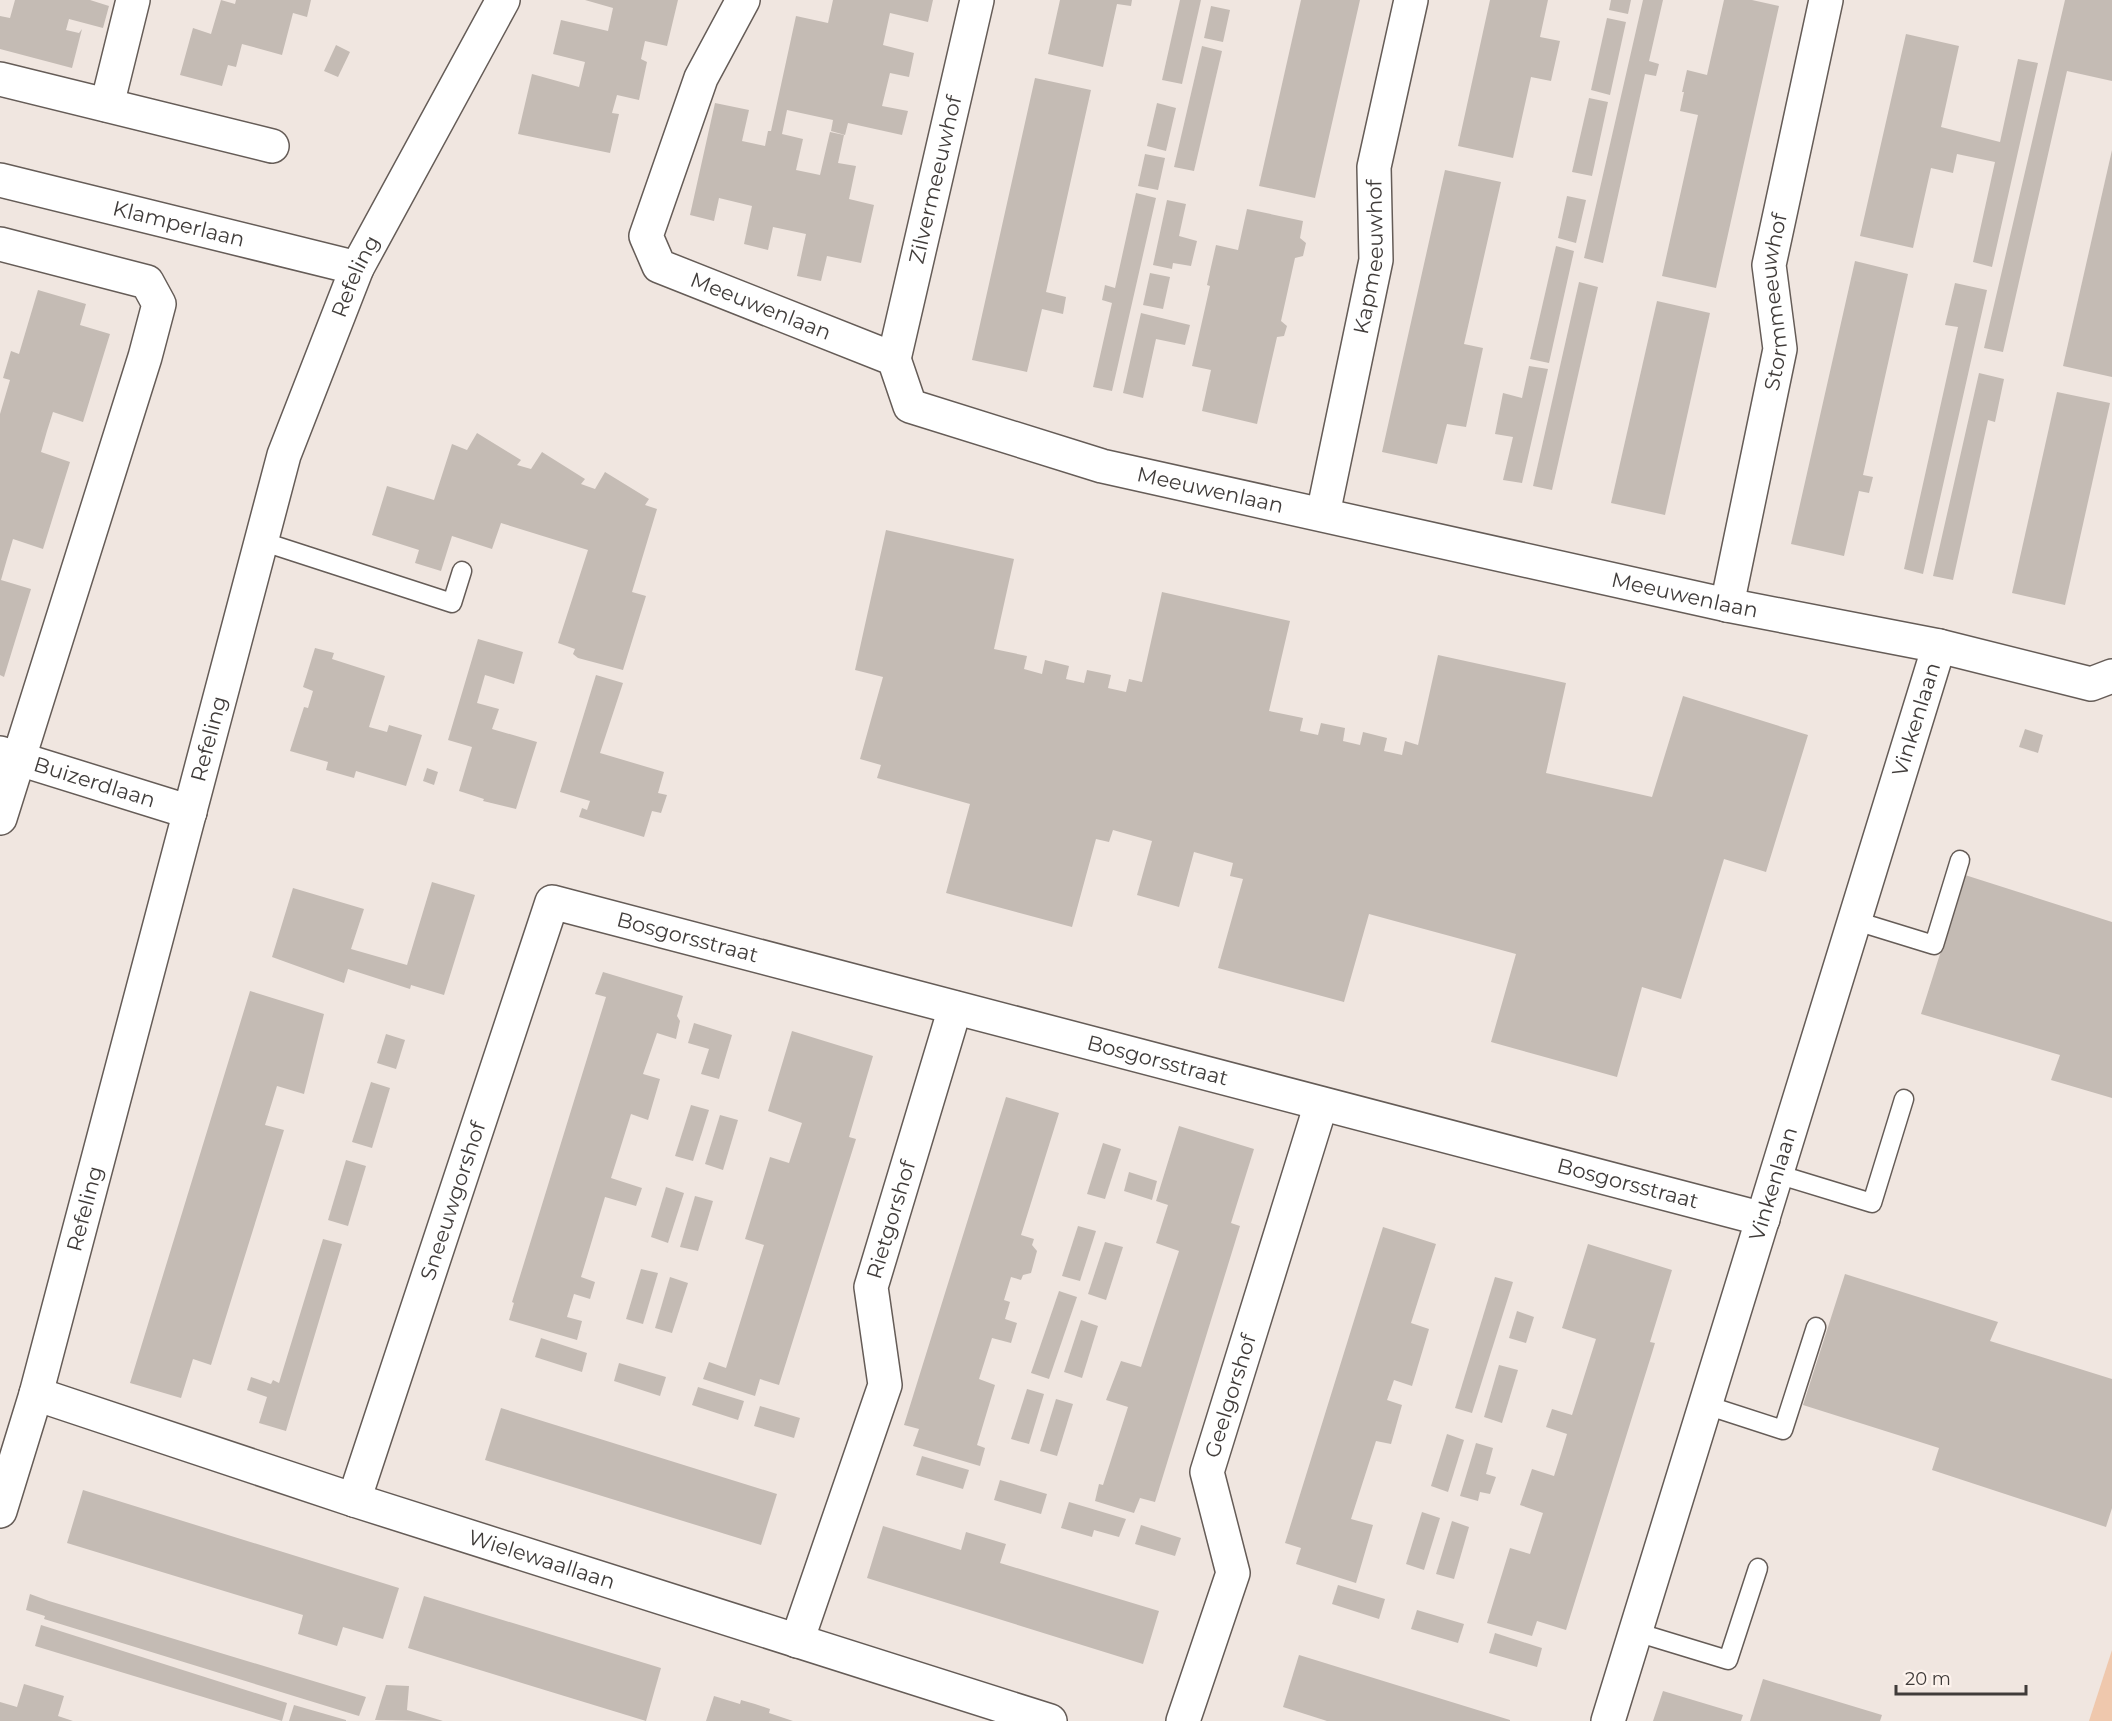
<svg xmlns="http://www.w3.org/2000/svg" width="2112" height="1721" font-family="Montserrat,sans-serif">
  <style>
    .green { fill: #efc8ad }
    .building { fill: #c4bbb4 }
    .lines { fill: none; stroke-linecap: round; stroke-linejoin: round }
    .service-casing { stroke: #655c57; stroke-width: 21 }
    .minor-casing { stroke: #655c57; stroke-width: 36 }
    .tertiary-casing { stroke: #655c57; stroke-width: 36 }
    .service { stroke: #fff; stroke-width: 18 }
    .minor { stroke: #fff; stroke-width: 33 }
    .tertiary { stroke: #fff; stroke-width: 33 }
    .labels { text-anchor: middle; stroke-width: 5; stroke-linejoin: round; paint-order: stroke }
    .street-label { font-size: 21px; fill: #403c3a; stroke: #fdf3ed }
  </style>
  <rect width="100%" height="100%" fill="#f0e6e0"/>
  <polygon class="green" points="2112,1650 2112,1721 2089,1721"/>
  <g class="building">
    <polygon points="15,0 90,0 109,6 103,28 69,19 66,30 79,33 82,29 72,68 0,49 0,16 10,18"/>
    <polygon points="221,0 235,4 236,0 311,0 307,17 293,13 282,55 242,44 236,67 228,65 222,86 180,75 193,28 211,34"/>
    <polygon points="585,0 678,0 667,46 645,41 641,59 647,62 639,100 617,95 612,113 619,114 610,153 518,134 532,74 579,87 585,62 553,54 561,20 608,31 613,8"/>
    <polygon points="833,0 933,0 928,22 890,13 883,45 914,53 909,77 890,73 882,106 908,111 902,135 848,123 845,135 831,131 833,120 787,110 782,134 803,139 796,170 820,175 830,132 844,135 838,163 856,166 849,199 874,205 861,263 827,256 821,281 797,276 806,234 773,227 768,250 744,244 752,206 719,198 714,221 690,215 715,103 749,110 742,141 765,146 768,131 771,131 796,16 828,23"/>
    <polygon points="1060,0 1132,0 1131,6 1117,4 1103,67 1048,54"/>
    <polygon points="1180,0 1201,0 1182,84 1162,80"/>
    <polygon points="1301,0 1360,0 1315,198 1259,186"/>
    <polygon points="1490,0 1548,0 1540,37 1560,41 1551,81 1531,77 1513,158 1458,146"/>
    <polygon points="1611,0 1631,0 1628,14 1609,10"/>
    <polygon points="1643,0 1663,0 1649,61 1659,64 1656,76 1645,74 1603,263 1584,258"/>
    <polygon points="1724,0 1752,0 1779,6 1716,288 1662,276 1698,115 1680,111 1684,92 1682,92 1687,70 1707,75"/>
    <polygon points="2065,0 2112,0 2112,81 2067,71 2003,352 1984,348"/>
    <polygon points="1211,6 1230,10 1223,42 1204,38"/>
    <polygon points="1607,18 1626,22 1610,95 1591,90"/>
    <polygon points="1906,34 1959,46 1941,127 2000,142 2018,59 2038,63 1992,267 1973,262 1995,162 1957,154 1953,173 1931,168 1913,248 1860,236"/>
    <polygon points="336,45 350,52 338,77 324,71"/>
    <polygon points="1202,46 1222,51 1194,171 1174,167"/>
    <polygon points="1035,78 1091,90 1046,292 1066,297 1063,314 1042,309 1027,372 972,360"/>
    <polygon points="1589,98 1608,102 1592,176 1572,172"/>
    <polygon points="1157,103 1176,108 1166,151 1147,146"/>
    <polygon points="2112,150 2112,377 2063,366"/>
    <polygon points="1145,154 1165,158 1158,190 1138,186"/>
    <polygon points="1445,170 1501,182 1464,344 1483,348 1466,427 1447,424 1437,464 1382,452"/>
    <polygon points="1136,193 1156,198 1112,391 1093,387 1112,303 1102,300 1105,285 1115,288"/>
    <polygon points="1567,196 1586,200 1576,243 1558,238"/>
    <polygon points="1167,200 1186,204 1179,236 1197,241 1191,266 1173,263 1172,269 1153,265"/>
    <polygon points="1247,209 1303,221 1300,238 1306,243 1303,256 1295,258 1281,321 1287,326 1284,336 1277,337 1257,424 1202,411 1211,370 1192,366 1210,286 1207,285 1216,245 1238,250"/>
    <polygon points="1556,246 1574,251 1549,363 1530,359"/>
    <polygon points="1855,261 1908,274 1863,475 1873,477 1869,493 1859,491 1844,556 1791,544"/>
    <polygon points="1150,273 1170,277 1163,309 1143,305"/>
    <polygon points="1579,282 1598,287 1552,490 1533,486"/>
    <polygon points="1955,283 1987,290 1923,574 1904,569 1958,327 1945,325"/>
    <polygon points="38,290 86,304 80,325 110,334 83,422 53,412 47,431 41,452 70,462 43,549 13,539 7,559 1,580 31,589 4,677 0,675 0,414 10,380 3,378 11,351 19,354"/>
    <polygon points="1657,301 1710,313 1665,515 1611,503"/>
    <polygon points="1141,313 1190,325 1185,345 1156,339 1143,398 1123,393"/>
    <polygon points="1529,366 1548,369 1522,483 1503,480 1513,437 1495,434 1503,393 1522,398"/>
    <polygon points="1979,373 2004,379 1995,422 1988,420 1953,580 1933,576"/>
    <polygon points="2057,392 2110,403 2065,605 2012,593"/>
    <polygon points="477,433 521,460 517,465 531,469 542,452 585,479 581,484 595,489 605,472 649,499 645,505 657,509 632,592 646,596 623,670 578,658 573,654 575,649 558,643 588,550 501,523 492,549 452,536 441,571 415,563 419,550 372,535 387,486 434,500 452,444 467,450"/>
    <polygon points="886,530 1014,559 994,649 1027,656 1024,669 1042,674 1045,660 1069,666 1066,679 1084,683 1087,670 1111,675 1108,688 1126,692 1129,679 1142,682 1162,592 1290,621 1269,711 1303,718 1300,731 1318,735 1321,723 1345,728 1343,741 1360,745 1363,732 1387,738 1384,751 1402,755 1405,741 1418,745 1438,655 1566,683 1546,773 1652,797 1683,696 1808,735 1766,872 1724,859 1681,999 1642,987 1617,1077 1491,1042 1516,954 1369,914 1344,1002 1218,968 1243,879 1230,876 1233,863 1194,852 1179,907 1137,895 1152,841 1113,830 1109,842 1096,839 1072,927 946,893 970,804 877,778 881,765 860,759 883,677 855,670"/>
    <polygon points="478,639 523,652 514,684 485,675 477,703 499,709 492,729 537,742 516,809 483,801 484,799 459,791 472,747 448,740"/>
    <polygon points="315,648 334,653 332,659 385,676 369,727 387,732 389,725 422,735 406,786 356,771 354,778 326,770 328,762 290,751 304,707 308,708 313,691 303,687"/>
    <polygon points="596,675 623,683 600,753 664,772 658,793 667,795 661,813 652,811 644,837 579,817 582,808 587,810 590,801 560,792"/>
    <polygon points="2025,729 2043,735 2038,753 2019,747"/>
    <polygon points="427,768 438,772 434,785 423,781"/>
    <polygon points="1965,875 2112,922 2112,1098 2051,1080 2060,1055 1921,1014"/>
    <polygon points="432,882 475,895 444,995 411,985 410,989 348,969 344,983 272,957 293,888 364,909 351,949 407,965"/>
    <polygon points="603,972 683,996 677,1016 680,1021 676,1039 657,1033 643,1074 660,1079 648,1120 631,1114 611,1178 642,1188 636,1206 605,1197 581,1277 595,1282 590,1299 574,1294 567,1317 582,1321 577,1340 509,1320 514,1303 512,1302 606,997 595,994"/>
    <polygon points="250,991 324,1014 304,1094 277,1086 265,1125 284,1130 211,1365 193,1359 181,1398 130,1383"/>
    <polygon points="694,1023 732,1035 719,1079 701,1074 709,1049 688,1043"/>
    <polygon points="792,1031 873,1056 849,1137 856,1139 779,1385 760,1379 755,1396 703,1379 709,1362 726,1368 764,1245 745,1239 770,1157 789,1163 802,1123 768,1111"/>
    <polygon points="386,1034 405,1040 396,1069 377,1063"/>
    <polygon points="371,1082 390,1088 372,1148 352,1142"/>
    <polygon points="1006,1097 1059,1113 1021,1235 1034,1239 1032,1245 1037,1251 1031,1273 1023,1275 1021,1280 1011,1277 1004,1300 1010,1302 1005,1319 1017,1323 1011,1343 992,1338 979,1379 995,1385 977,1445 985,1448 980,1466 913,1446 919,1429 904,1425"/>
    <polygon points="691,1105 709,1110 693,1161 675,1156"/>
    <polygon points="720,1115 738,1120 723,1170 705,1164"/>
    <polygon points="1179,1126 1254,1149 1231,1223 1240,1226 1155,1502 1140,1498 1134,1513 1095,1501 1099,1484 1103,1485 1128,1407 1106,1400 1121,1361 1141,1367 1179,1251 1156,1243 1168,1205 1156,1201"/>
    <polygon points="1103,1143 1121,1149 1105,1199 1087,1194"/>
    <polygon points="346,1160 366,1166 348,1226 328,1220"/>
    <polygon points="1129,1172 1157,1181 1152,1200 1124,1191"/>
    <polygon points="666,1187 684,1193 668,1243 651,1237"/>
    <polygon points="695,1196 713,1201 698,1251 680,1247"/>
    <polygon points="1078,1226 1096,1231 1080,1281 1062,1276"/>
    <polygon points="1383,1227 1436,1244 1411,1323 1429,1329 1412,1386 1394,1380 1387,1400 1402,1405 1391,1444 1376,1441 1351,1519 1373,1525 1356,1583 1296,1564 1301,1548 1285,1543"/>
    <polygon points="323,1239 342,1244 286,1431 259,1423 267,1397 247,1390 251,1377 271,1384 273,1380 279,1383"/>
    <polygon points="1105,1242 1123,1247 1106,1300 1088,1294"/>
    <polygon points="1588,1244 1672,1270 1650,1342 1655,1343 1652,1353 1566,1630 1537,1621 1532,1636 1487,1623 1510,1548 1530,1554 1543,1513 1520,1505 1532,1469 1554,1476 1561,1454 1567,1434 1546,1427 1552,1409 1572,1415 1596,1339 1562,1328"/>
    <polygon points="641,1269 658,1273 643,1324 626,1319"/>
    <polygon points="1845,1274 1998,1322 1990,1341 2112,1379 2112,1508 2106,1527 1932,1470 1939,1448 1803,1405"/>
    <polygon points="670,1277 688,1283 672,1333 655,1328"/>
    <polygon points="1495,1277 1513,1282 1472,1413 1455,1408"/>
    <polygon points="1059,1291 1077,1297 1049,1379 1031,1373"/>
    <polygon points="1517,1311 1534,1317 1526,1343 1509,1338"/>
    <polygon points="1081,1320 1098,1326 1082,1378 1064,1372"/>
    <polygon points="541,1338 587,1353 582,1372 535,1357"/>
    <polygon points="619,1363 666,1377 660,1396 614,1381"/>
    <polygon points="1499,1365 1518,1370 1502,1423 1484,1417"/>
    <polygon points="698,1387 744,1401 738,1420 692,1405"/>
    <polygon points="1027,1389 1044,1394 1029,1444 1011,1439"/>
    <polygon points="1056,1399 1073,1404 1057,1456 1040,1451"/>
    <polygon points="760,1406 800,1418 794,1438 754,1426"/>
    <polygon points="501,1408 777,1494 761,1545 485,1460"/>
    <polygon points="1447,1434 1464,1440 1448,1492 1431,1486"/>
    <polygon points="1476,1443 1493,1448 1486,1474 1496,1477 1490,1494 1480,1492 1478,1501 1460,1496"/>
    <polygon points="922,1456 969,1470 963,1489 916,1475"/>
    <polygon points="1000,1480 1047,1494 1041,1514 994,1500"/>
    <polygon points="83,1490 399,1588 383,1639 343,1627 337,1646 298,1634 303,1615 67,1543"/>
    <polygon points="1069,1502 1126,1519 1119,1537 1094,1530 1092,1537 1061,1528"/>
    <polygon points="1422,1512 1440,1518 1424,1570 1406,1564"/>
    <polygon points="1452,1521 1469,1527 1454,1579 1436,1574"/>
    <polygon points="1141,1525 1181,1538 1175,1556 1135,1544"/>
    <polygon points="883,1526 961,1550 966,1532 1006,1544 1000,1563 1159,1611 1143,1664 867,1578"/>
    <polygon points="1338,1585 1385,1599 1379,1619 1332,1604"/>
    <polygon points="30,1594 49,1601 366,1697 359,1716 44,1619 45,1616 26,1610"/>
    <polygon points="424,1596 661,1668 646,1721 408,1648"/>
    <polygon points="1417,1610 1464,1624 1458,1643 1411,1629"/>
    <polygon points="41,1625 287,1703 282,1721 35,1646"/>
    <polygon points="1495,1633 1542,1648 1537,1667 1489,1653"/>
    <polygon points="1299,1655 1510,1720 1510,1721 1327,1721 1283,1707"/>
    <polygon points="1763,1679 1882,1715 1880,1721 1750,1721"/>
    <polygon points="24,1684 64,1696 58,1716 73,1721 0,1721 0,1702 17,1707"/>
    <polygon points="386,1685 409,1686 407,1710 443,1721 375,1720"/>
    <polygon points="1663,1691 1743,1715 1741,1721 1653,1721"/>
    <polygon points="714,1696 740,1704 741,1700 755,1704 770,1709 769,1713 793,1721 706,1721"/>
    <polygon points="294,1705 346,1720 346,1721 289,1721"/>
  </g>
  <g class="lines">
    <g class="service-casing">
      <g id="service">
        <polyline points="261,541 452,603 462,571"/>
        <polyline points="1856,921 1934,945 1960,860"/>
        <polyline points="1777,1174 1872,1203 1904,1099"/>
        <polyline points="1706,1405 1783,1430 1816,1327"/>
        <polyline points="1636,1632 1728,1660 1758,1568"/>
      </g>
    </g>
    <g class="minor-casing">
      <g id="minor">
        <path id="s1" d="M 743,0 L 701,78 L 646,236 L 659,266 L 894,359 L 910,406 L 1102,466 L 1727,605 L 1939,646 L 2091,684 L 2112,676"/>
        <polyline points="0,79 272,146"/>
        <polyline points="107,105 133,0"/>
        <polyline points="0,244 147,282 159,304 145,357 0,818"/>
        <path id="s2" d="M 894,359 L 977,0"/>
        <path id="s3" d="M 1323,514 L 1376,260 L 1374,167 L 1411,0"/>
        <path id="s4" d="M 1727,605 L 1780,349 L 1769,265 L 1826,0"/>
        <path id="s5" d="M 0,753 L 190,812"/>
        <path id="s6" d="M 36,1394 L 354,1500 L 1050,1721"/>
        <path id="s7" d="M 354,1500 L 552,902 L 1763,1219"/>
        <path id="s8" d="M 797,1641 L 885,1385 L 871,1287 L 955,1008"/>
        <path id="s9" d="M 1183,1721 L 1233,1573 L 1207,1472 L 1321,1104"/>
        <path id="s10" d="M 1608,1721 L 1939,646"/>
      </g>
    </g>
    <g class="tertiary-casing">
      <g id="tertiary">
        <path id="s11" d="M 0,180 L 357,268"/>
        <path id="s12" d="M 0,1511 L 36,1394 L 284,455 L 357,268 L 503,0"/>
      </g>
    </g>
    <use href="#service" class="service"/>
    <use href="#minor" class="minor"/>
    <use href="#tertiary" class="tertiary"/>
  </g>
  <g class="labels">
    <g class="street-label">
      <text dy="7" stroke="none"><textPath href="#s2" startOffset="184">Zilvermeeuwhof</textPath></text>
      <text dy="7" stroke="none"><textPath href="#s11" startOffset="184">Klamperlaan</textPath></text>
      <text dy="7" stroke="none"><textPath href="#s3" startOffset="262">Kapmeeuwhof</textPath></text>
      <text dy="7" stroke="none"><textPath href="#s12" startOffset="1286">Refeling</textPath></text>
      <text dy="7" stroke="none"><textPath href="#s4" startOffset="309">Stormmeeuwhof</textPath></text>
      <text dy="7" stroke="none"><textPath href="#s1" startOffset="398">Meeuwenlaan</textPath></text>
      <text dy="7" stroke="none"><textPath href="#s1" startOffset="903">Meeuwenlaan</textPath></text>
      <text dy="7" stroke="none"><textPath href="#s1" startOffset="1389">Meeuwenlaan</textPath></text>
      <text dy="7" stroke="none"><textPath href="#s10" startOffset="1048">Vinkenlaan</textPath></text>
      <text dy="7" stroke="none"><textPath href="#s12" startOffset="800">Refeling</textPath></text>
      <text dy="7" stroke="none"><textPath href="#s5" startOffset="99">Buizerdlaan</textPath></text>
      <text dy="7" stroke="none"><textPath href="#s7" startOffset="770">Bosgorsstraat</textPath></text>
      <text dy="7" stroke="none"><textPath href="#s7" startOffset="1256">Bosgorsstraat</textPath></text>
      <text dy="7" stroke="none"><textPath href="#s10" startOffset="562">Vinkenlaan</textPath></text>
      <text dy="7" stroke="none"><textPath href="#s7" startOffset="1742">Bosgorsstraat</textPath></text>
      <text dy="7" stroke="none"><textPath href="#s7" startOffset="315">Sneeuwgorshof</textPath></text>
      <text dy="7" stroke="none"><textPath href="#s12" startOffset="314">Refeling</textPath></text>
      <text dy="7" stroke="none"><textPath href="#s8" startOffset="440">Rietgorshof</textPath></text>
      <text dy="7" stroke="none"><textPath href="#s9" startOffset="340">Geelgorshof</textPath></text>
      <text dy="7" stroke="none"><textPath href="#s6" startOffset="532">Wielewaallaan</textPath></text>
    </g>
  </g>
  <path d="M1896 1685v9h130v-9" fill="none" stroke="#403c3a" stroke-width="3"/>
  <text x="1905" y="1685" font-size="18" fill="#403c3a" stroke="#fdf3ed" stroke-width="4.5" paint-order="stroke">20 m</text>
</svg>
